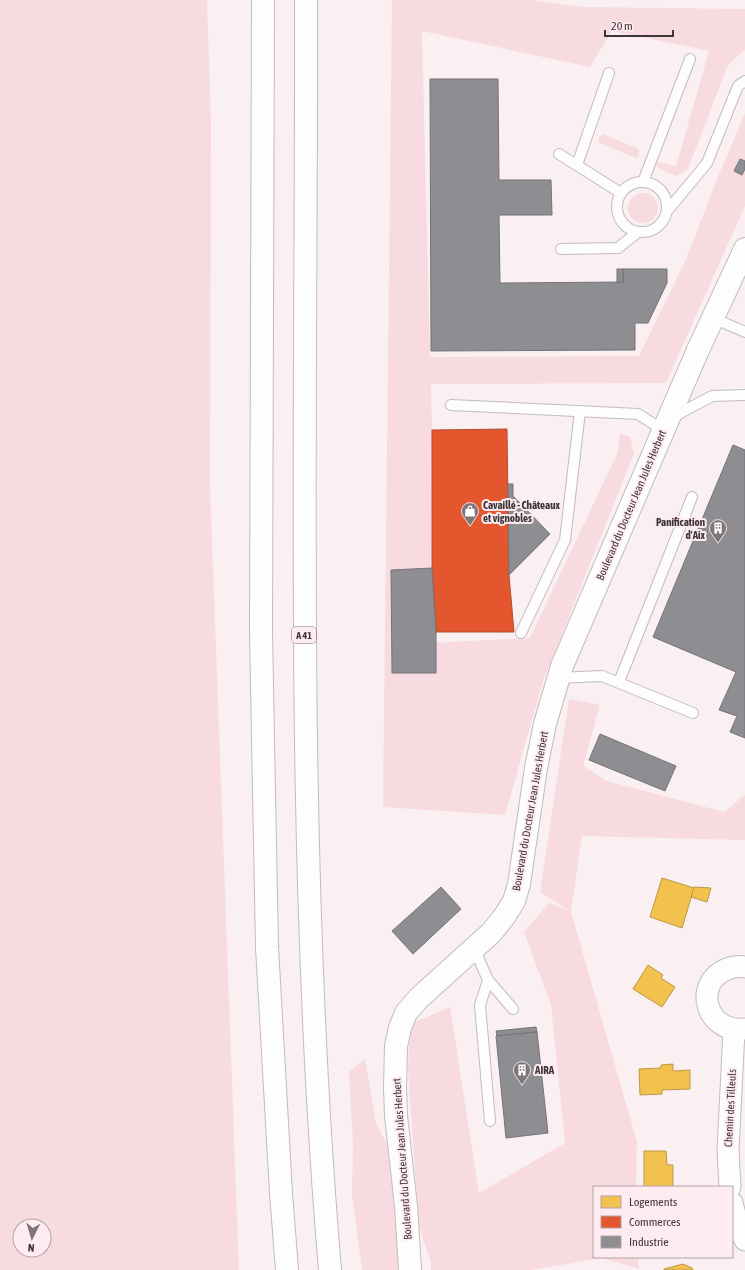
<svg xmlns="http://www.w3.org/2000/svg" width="745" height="1270" font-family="'Asap Condensed',sans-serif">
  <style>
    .green { fill: #f8dae1; fill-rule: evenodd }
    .homes { fill: #f2c14e; stroke: #bc9747 }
    .shops { fill: #e4572e; stroke: #b24d31 }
    .industry { fill: #8d8d92; stroke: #757377 }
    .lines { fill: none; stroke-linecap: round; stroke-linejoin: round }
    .service-casing { stroke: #c2bbbd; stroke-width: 12 }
    .minor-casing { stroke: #c2bbbd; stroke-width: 23 }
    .tertiary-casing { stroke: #c2bbbd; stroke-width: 24 }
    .motorway-casing { stroke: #c2bbbd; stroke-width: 24 }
    .service { stroke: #fefdfd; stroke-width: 10 }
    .minor { stroke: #fefdfd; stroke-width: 21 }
    .tertiary { stroke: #fefdfd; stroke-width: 22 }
    .motorway { stroke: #fefdfd; stroke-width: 22 }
    .labels { text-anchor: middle; stroke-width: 4; stroke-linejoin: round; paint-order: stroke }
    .shield { fill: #feecf0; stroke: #776c6e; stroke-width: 1 }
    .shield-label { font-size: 10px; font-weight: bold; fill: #3d3537 }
    .poi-label { font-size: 11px; font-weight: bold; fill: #3d3537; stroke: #feecf0; text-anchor: start }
    .street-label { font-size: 11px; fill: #3d3537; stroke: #feecf0 }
  </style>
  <rect width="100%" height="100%" fill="#faf0f2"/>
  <g class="green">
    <path d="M 0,0 L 207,0 L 211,124 L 210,486 L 239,1270 L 0,1270 ZM 20,1226 L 44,1226 L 44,1250 L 20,1250 Z"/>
    <polygon points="392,0 532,0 582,7 745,9 745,50 728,65 688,169 676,176 661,170 655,164 657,162 676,166 709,51 612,31 590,67 422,31 430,357 639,356 687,257 717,179 745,113 745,206 666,383 431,384 432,430 430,643 530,638 618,452 620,434 630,436 634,454 543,681 505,815 383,807"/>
    <polygon points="603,134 639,149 639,155 636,158 598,142 599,137"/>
    <circle cx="643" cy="208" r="15"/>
    <polygon points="569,699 600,705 583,766 607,781 724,812 745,795 745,840 582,836 571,912 637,1142 636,1187 594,1187 594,1257 638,1257 639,1269 601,1258 532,1270 431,1270 431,1262 419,1227 408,1070 410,1024 450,1007 479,1193 565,1143 551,1005 524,932 549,903 568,910 540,892"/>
    <polygon points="365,1059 376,1123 395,1159 415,1270 362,1270 352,1196 353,1144 349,1072"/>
  </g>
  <g class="homes">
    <polygon points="662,878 694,888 682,928 650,917"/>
    <polygon points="694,887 711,888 707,902 691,897"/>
    <polygon points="648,965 663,975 661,978 675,987 662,1007 633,989"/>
    <polygon points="673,1064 673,1071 690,1070 690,1089 662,1090 662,1094 640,1095 639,1069 661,1068 661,1065"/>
    <polygon points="644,1151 666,1151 667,1165 673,1165 673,1187 644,1187"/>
    <polygon points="683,1264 692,1268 693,1270 664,1270 664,1269"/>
  </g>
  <polygon class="shops" points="507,429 509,575 514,632 436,632 432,568 432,430"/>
  <g class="industry">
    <polygon points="430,79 498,79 499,180 551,180 552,215 499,215 500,283 623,282 623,269 667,269 667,283 648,323 635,323 635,350 431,351"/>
    <polygon points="740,159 745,161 745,169 742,175 734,171"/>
    <rect x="617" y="269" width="6" height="13"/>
    <polygon points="733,445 745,450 745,738 730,732 737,716 719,710 736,672 653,637"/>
    <polygon points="508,484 513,484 513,496 550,534 509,575"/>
    <polygon points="432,568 436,632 436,673 392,673 391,570"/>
    <polygon points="600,734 676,766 665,791 589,760"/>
    <polygon points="441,887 461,909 413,954 392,931"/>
    <polygon points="536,1027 537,1032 497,1036 496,1031"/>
    <polygon points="537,1032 548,1133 506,1138 496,1036"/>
  </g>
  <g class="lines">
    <g class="service-casing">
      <g id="service">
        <polyline points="559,154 621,193"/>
        <polyline points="577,165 609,73"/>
        <circle cx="642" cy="207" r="25"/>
        <polyline points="643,182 690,59"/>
        <polyline points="668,210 707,163 738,86 745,81"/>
        <polyline points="561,249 618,248 638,232"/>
        <polyline points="713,318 745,332"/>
        <polyline points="451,405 638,414 663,430"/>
        <polyline points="671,418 712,396 745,395"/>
        <polyline points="521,633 565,540 580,411"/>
        <polyline points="558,678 602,676 693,713"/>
        <polyline points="619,682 692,497"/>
        <polyline points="474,948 488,980 480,1005 490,1121"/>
        <polyline points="488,980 513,1009"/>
      </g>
    </g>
    <g class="minor-casing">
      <g id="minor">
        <path d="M 745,967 C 739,966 732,967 727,969 C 692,983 706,1034 745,1029"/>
        <polyline points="730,1187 728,1150 734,1030"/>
        <polyline points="732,1203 737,1222 745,1240"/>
      </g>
    </g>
    <g class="tertiary-casing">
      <polyline id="tertiary" points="410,1270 406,1206 396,1116 395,1087 396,1046 400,1028 406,1013 419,998 491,933 504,917 514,901 519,884 536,768 545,724 562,666 698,350 745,249"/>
    </g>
    <g class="motorway-casing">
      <g id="motorway">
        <polyline points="263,0 261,631 264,792 267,947 281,1193 287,1270"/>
        <path d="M 306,0 C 307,423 294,848 330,1270"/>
      </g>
    </g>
    <use href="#service" class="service"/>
    <use href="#minor" class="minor"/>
    <use href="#tertiary" class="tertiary"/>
    <use href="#motorway" class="motorway"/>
  </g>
  <defs>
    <g id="shop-pin" transform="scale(0.9)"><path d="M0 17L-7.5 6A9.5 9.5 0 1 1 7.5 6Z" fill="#7f7678" stroke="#feecf0"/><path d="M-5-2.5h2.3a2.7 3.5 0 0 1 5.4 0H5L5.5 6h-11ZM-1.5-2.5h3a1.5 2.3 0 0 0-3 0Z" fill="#fff"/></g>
    <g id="building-pin" transform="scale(0.9)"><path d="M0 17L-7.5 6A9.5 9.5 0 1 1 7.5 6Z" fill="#7f7678" stroke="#feecf0"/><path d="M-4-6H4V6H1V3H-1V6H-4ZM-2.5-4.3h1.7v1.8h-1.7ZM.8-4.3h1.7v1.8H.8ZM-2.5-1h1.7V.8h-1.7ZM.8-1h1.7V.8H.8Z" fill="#fff"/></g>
  </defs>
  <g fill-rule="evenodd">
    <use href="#shop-pin" x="470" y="511"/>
    <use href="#building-pin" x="718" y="528"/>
    <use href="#building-pin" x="522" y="1070"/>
  </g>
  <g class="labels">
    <rect class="shield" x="292" y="627" width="24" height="16" rx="3"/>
    <g class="shield-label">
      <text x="304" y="639">A 41</text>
    </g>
    <g class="poi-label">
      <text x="483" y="509">Cavaillé - Châteaux<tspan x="483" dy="13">et vignobles</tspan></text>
      <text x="705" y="526" text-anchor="end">Panification<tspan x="705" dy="13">d'Aix</tspan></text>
      <text x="535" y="1074">AIRA</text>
    </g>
    <g class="street-label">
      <text transform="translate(631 505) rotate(-67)" y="4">Boulevard du Docteur Jean Jules Herbert</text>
      <text transform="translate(530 811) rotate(-80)" y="4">Boulevard du Docteur Jean Jules Herbert</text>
      <text transform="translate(730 1108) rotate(-87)" y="4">Chemin des Tilleuls</text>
      <text transform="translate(402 1159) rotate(-94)" y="4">Boulevard du Docteur Jean Jules Herbert</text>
    </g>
  </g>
  <rect x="593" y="1186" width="140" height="72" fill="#feecf0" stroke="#b1a3a6"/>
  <rect x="601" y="1196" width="20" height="12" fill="#f2c14e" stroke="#b1a3a6"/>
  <text x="629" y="1206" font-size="12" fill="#3d3537">Logements</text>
  <rect x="601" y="1216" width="20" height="12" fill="#e4572e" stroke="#b1a3a6"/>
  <text x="629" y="1226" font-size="12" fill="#3d3537">Commerces</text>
  <rect x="601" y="1236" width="20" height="12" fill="#8d8d92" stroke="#b1a3a6"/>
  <text x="629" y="1246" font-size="12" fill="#3d3537">Industrie</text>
  <g transform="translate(32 1238) rotate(185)"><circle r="19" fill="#feecf0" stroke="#b1a3a6"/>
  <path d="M0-3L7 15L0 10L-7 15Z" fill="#7f7678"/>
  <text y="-6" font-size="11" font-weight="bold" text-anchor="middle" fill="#3d3537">N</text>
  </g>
  <path d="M605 30v6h68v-6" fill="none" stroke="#3d3537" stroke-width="2"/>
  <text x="611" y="30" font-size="12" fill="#3d3537" stroke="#feecf0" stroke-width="3" paint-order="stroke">20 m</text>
</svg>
